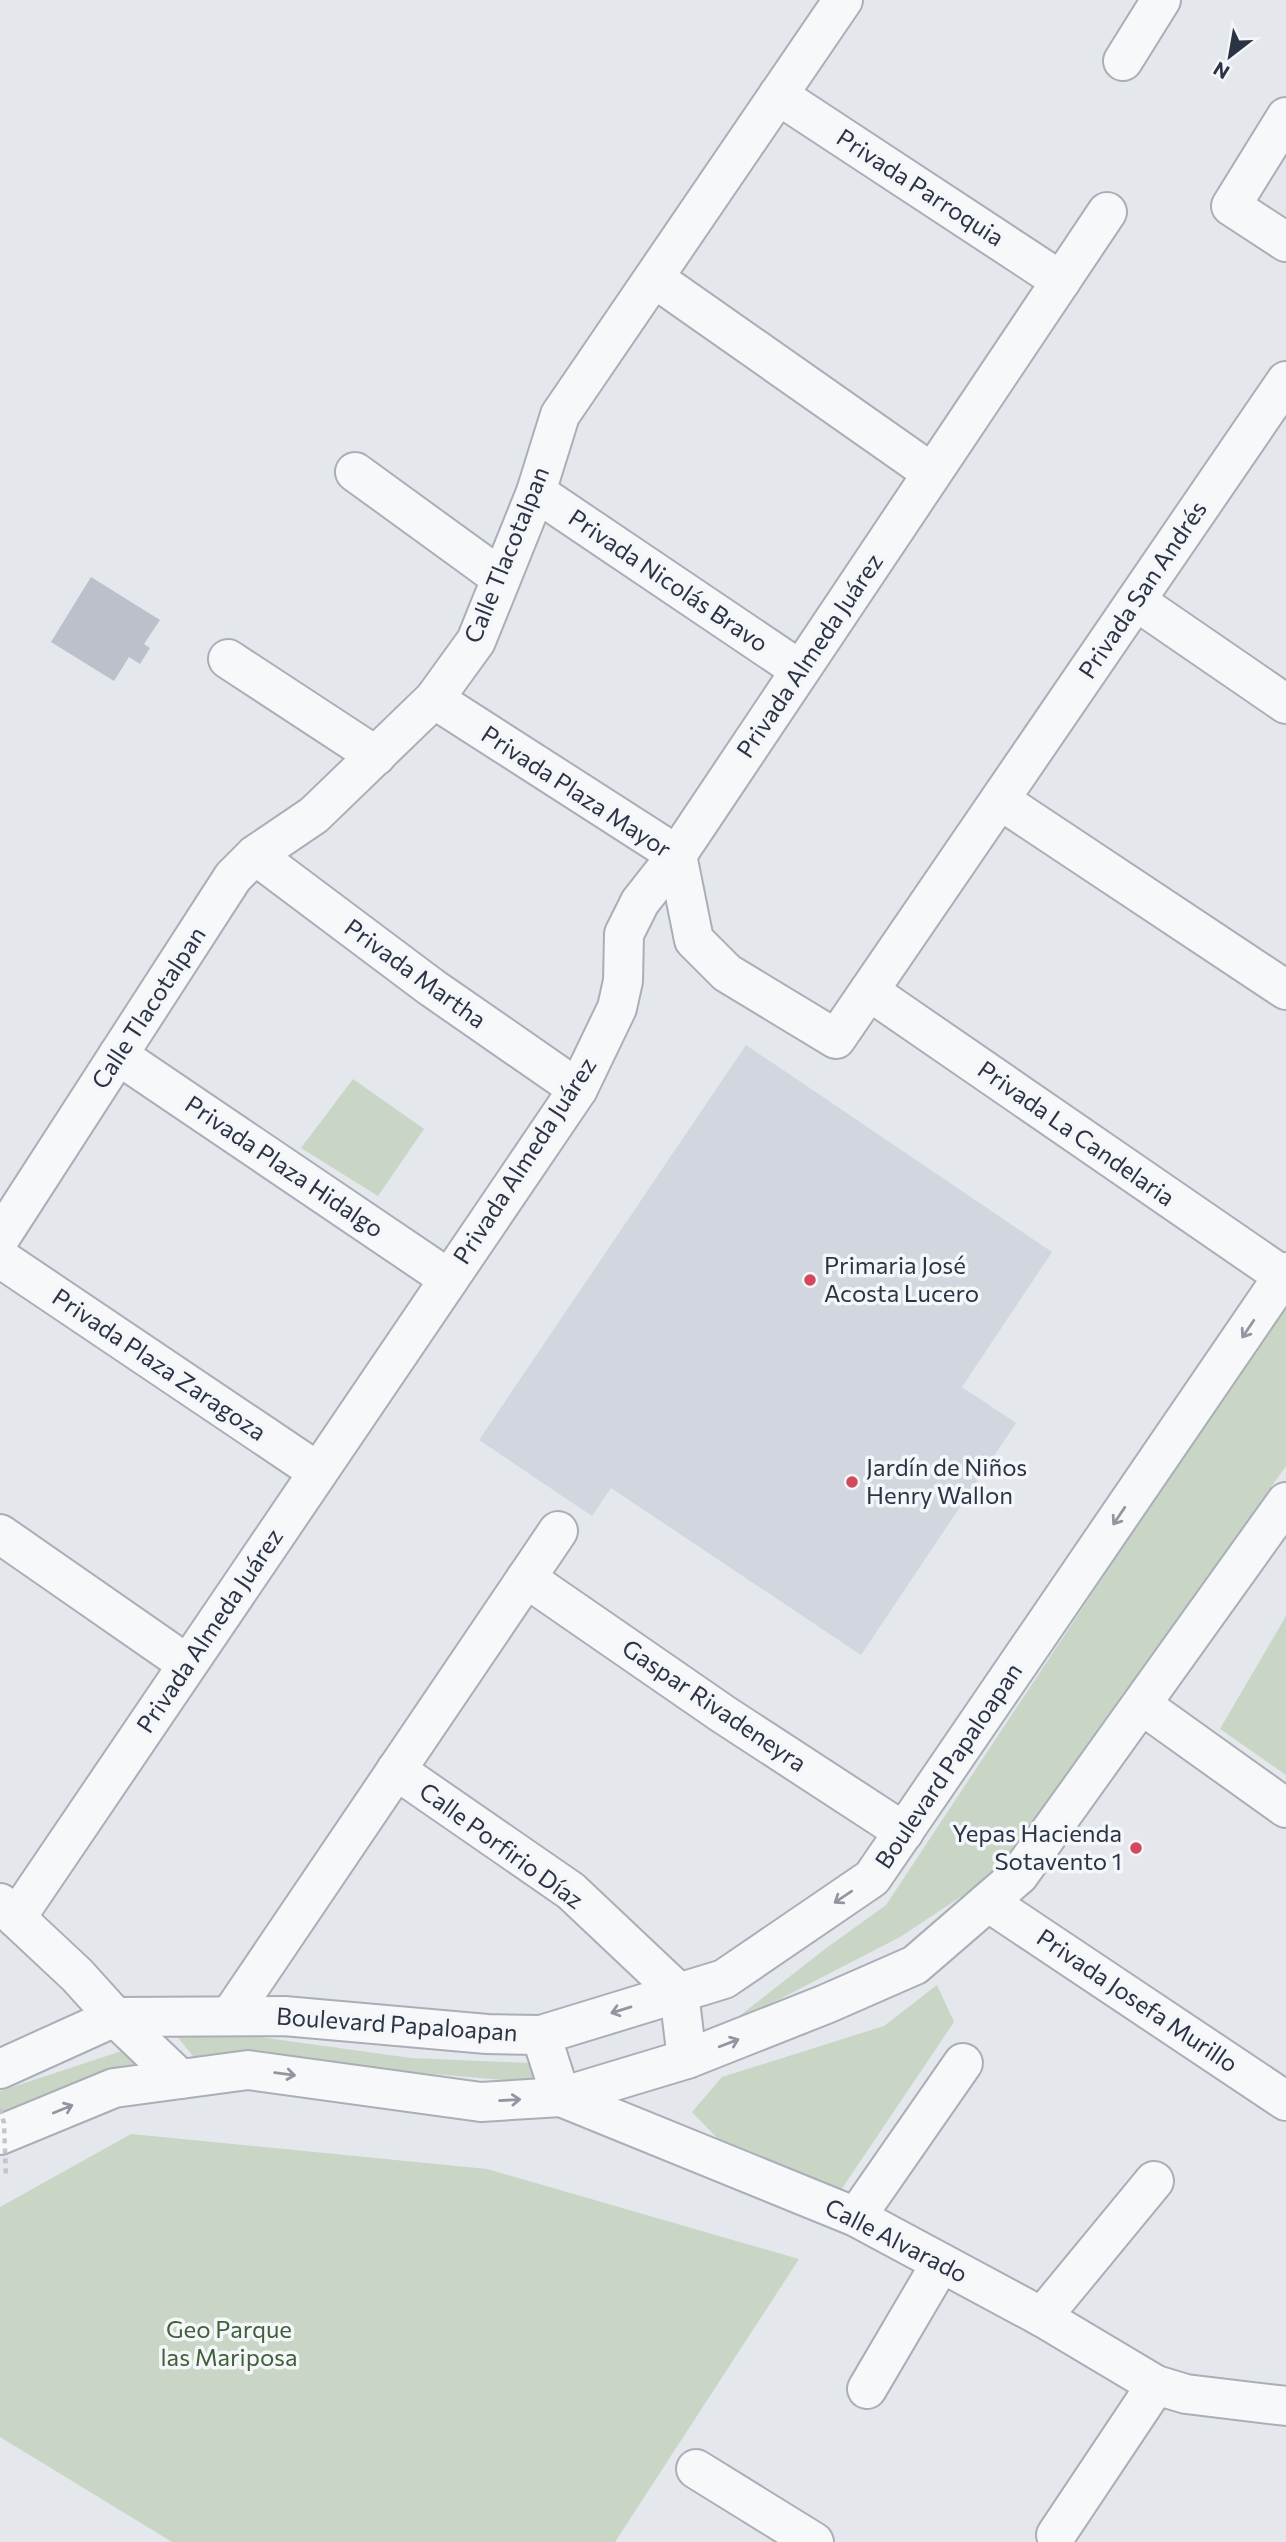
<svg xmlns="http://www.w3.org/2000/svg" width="1286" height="2542" font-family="Commissioner,sans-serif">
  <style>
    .built { fill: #d2d6de }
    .green { fill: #c9d6c5 }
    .building { fill: #bbc0ca }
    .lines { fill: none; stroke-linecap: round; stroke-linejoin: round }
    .minor-casing { stroke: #a9aeb7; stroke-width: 42 }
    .minor { stroke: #f7f8fa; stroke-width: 38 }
    .path-bridge { stroke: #c2c5cb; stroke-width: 4.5; stroke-dasharray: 5 5; stroke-linecap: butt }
    .oneway { stroke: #9196a0 }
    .poi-dot { fill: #d1495b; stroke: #f4f6f9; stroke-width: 2.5 }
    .labels { text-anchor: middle; stroke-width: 7; stroke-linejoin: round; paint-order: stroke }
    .street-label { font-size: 24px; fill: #2b3445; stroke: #f4f6f9 }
    .poi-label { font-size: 24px; fill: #2b3445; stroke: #f4f6f9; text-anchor: start }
    .park-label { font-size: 24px; fill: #3f6138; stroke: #f4f6f9 }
  </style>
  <rect width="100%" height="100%" fill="#e4e7ec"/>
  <polygon class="built" points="746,1045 1052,1252 962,1387 1016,1423 861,1655 611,1488 592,1516 479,1440"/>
  <g class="green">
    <polygon points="353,1079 424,1129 378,1196 301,1148"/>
    <polygon points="1286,1300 1286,1466 997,1873 900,1937 724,2028 825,1949 886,1905"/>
    <polygon points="1286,1616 1286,1775 1220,1729"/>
    <polygon points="937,1985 954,2022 841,2190 718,2139 692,2112 722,2077 884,2026"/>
    <polygon points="231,2033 411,2058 555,2064 553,2084 278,2061 202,2067 175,2034"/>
    <polygon points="128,2049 145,2071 85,2082 0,2114 0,2091"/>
    <polygon points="131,2134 487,2169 799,2259 615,2542 172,2542 0,2437 0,2207"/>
  </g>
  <polygon class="building" points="91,577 160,620 144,644 150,648 140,664 129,657 114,681 51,642"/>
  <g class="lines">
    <g class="minor-casing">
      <g id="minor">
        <polyline points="1123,61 1161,0"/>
        <polyline points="778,95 1061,281"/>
        <polyline points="1286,117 1231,206 1286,242"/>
        <polyline points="654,278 932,473"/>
        <polyline points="355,472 501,578"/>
        <polyline points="536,492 800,670"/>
        <polyline points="1136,601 1286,704"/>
        <polyline points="228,659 376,756"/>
        <polyline points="434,699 677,855 694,940 727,973 836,1039 1286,381"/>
        <polyline points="1000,800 1286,990"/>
        <polyline points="255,855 431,987 578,1089"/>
        <polyline points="869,991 1283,1276"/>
        <polyline points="118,1055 449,1279"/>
        <polyline points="0,1238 233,877 255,855 314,815 434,699 476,641 536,492 560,415 843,0"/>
        <polyline points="0,1258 318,1472"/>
        <polyline points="0,1534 187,1664"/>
        <polyline points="526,1578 723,1714 904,1832"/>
        <polyline points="1142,1705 1286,1808"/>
        <polyline points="396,1770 571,1891 679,1993 687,2059"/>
        <polyline points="988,1902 1286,2101"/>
        <polyline points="0,1903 77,1975 115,2017 180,2079"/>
        <polyline points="16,1918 578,1089 617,1008 623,981 624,934 640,902 677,855 1107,212"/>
        <polyline points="230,2016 558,1531"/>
        <polyline points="541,2035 561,2097 856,2217 1042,2317 1156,2385 1186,2394 1286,2406"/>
        <polyline points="0,2069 115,2017 284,2016 487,2034 541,2035 724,1979 872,1878 1286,1272"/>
        <polyline points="0,2135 114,2088 248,2070 481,2102 561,2097 687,2059 826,2004 915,1965 1019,1875 1286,1502"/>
        <polyline points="856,2217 963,2063"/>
        <polyline points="1042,2317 1154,2181"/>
        <polyline points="867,2389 941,2263"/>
        <polyline points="696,2469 814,2542"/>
        <polyline points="1056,2535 1156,2385"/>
      </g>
    </g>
    <use href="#minor" class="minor"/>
    <polyline class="path-bridge" points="0,2109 4,2123 6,2178"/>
  </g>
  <defs><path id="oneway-shaft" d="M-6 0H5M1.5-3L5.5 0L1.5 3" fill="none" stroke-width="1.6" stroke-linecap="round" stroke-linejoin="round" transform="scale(1.75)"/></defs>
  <g class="oneway">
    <use href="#oneway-shaft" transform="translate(1248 1329) rotate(124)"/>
    <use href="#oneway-shaft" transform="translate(1119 1516) rotate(124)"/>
    <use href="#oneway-shaft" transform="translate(843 1897) rotate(146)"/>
    <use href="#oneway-shaft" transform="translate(621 2010) rotate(163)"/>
    <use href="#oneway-shaft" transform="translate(729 2043) rotate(-21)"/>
    <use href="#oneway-shaft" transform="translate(285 2074) rotate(7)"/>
    <use href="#oneway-shaft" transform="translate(510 2100) rotate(-3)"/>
    <use href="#oneway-shaft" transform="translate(63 2109) rotate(-22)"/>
  </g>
  <g class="poi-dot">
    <circle cx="810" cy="1280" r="7"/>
    <circle cx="852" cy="1482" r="7"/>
    <circle cx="1136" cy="1848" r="7"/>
  </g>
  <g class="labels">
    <g class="street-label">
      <text transform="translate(920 188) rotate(33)" y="8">Privada Parroquia</text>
      <text transform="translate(507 555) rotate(-68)" y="8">Calle Tlacotalpan</text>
      <text transform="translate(668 581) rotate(34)" y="8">Privada Nicolás Bravo</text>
      <text transform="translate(1143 590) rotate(-56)" y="8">Privada San Andrés</text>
      <text transform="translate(810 656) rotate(-56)" y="8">Privada Almeda Juárez</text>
      <text transform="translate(576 792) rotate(33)" y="8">Privada Plaza Mayor</text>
      <text transform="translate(415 974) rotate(36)" y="8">Privada Martha</text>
      <text transform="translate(149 1008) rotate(-57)" y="8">Calle Tlacotalpan</text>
      <text transform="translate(1076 1134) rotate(35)" y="8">Privada La Candelaria</text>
      <text transform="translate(525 1161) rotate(-57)" y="8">Privada Almeda Juárez</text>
      <text transform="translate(284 1167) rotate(34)" y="8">Privada Plaza Hidalgo</text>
      <text transform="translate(159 1365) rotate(34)" y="8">Privada Plaza Zaragoza</text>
      <text transform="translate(210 1631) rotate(-56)" y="8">Privada Almeda Juárez</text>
      <text transform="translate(714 1706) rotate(34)" y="8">Gaspar Rivadeneyra</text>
      <text transform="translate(949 1766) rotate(-56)" y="8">Boulevard Papaloapan</text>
      <text transform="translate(501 1846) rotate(36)" y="8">Calle Porfirio Díaz</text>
      <text transform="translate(1137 2001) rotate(34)" y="8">Privada Josefa Murillo</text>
      <text transform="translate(397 2025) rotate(4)" y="8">Boulevard Papaloapan</text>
      <text transform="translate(896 2241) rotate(27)" y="8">Calle Alvarado</text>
    </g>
    <g class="poi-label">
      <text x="824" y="1274">Primaria José<tspan x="824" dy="28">Acosta Lucero</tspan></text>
      <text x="866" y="1476">Jardín de Niños<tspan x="866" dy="28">Henry Wallon</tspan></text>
      <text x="1122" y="1842" text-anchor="end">Yepas Hacienda<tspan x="1122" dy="28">Sotavento 1</tspan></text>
    </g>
    <g class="park-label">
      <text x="229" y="2338">Geo Parque<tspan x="229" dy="28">las Mariposa</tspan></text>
    </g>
  </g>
  <g transform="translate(1230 56) rotate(211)" stroke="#f4f6f9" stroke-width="5" paint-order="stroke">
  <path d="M0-5L12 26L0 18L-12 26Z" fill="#2b3445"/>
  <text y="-10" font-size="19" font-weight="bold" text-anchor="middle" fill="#2b3445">N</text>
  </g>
</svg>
